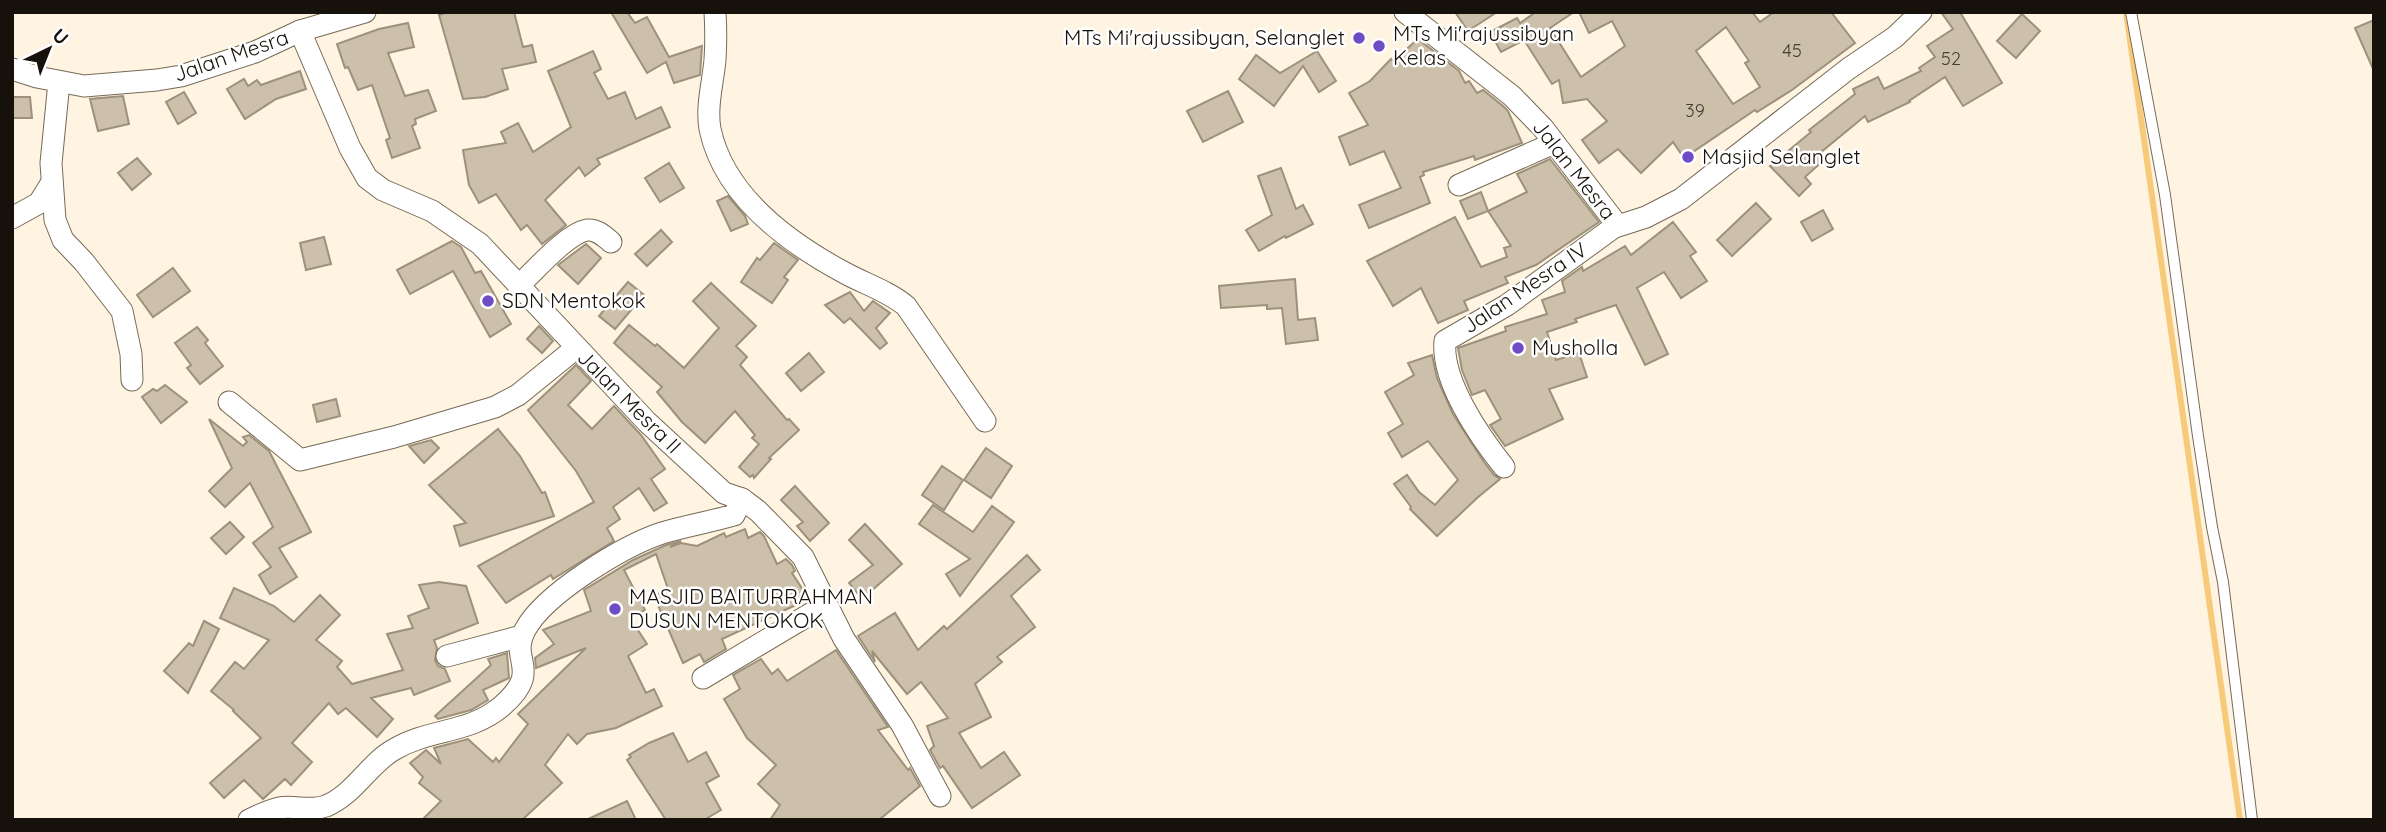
<svg xmlns="http://www.w3.org/2000/svg" width="2386" height="832" font-family="Quicksand,sans-serif">
  <style>
    .lines { fill: none; stroke-linecap: round; stroke-linejoin: round }
    .stream { stroke: #f6ca79; stroke-width: 6 }
    .building { fill: #cdc0aa; stroke: #9d917c; stroke-width: 2; fill-rule: evenodd }
    .lane-casing { stroke: #766a56; stroke-width: 12 }
    .street-casing { stroke: #766a56; stroke-width: 23 }
    .lane { stroke: #fff; stroke-width: 10 }
    .street { stroke: #fff; stroke-width: 21 }
    .poi-dot { fill: #6e4cc6; stroke: #fff; stroke-width: 2.5 }
    .labels { text-anchor: middle; stroke-width: 5; stroke-linejoin: round; paint-order: stroke }
    .number-label { font-size: 18px; fill: #443d32 }
    .poi-label { font-size: 21px; fill: #16110a; stroke: #fff; text-anchor: start }
    .street-label { font-size: 21px; fill: #16110a; stroke: #fff }
  </style>
  <rect width="100%" height="100%" fill="#fef4e1"/>
  <g class="lines">
    <polyline class="stream" points="2126,12 2240,820"/>
  </g>
  <g class="building">
    <polygon points="448,12 514,12 523,47 532,45 536,62 502,69 508,89 485,97 463,99 439,15"/>
    <polygon points="611,12 627,12 635,23 647,17 669,57 702,46 700,75 674,83 666,62 647,73"/>
    <polygon points="1455,12 1497,12 1468,31"/>
    <path d="M 1536,12 L 1574,12 L 1550,28 L 1581,77 L 1625,46 L 1612,21 L 1589,33 L 1579,12 L 1752,12 L 1760,22 L 1774,12 L 1831,12 L 1855,43 L 1792,90 L 1757,112 L 1755,110 L 1684,158 L 1673,142 L 1641,173 L 1618,149 L 1599,163 L 1582,140 L 1607,121 L 1587,99 L 1563,103 L 1559,80 L 1552,84 L 1524,40 L 1501,52 L 1490,32 L 1517,18 L 1520,23 ZM 1726,27 L 1749,61 L 1745,63 L 1760,87 L 1733,104 L 1696,51 Z"/>
    <polygon points="1941,12 1960,12 2002,83 1963,106 1945,77 1909,101 1910,102 1868,122 1865,116 1820,153 1825,159 1805,177 1811,184 1799,196 1770,166 1811,132 1809,130 1855,94 1853,89 1878,77 1884,89 1921,71 1919,68 1935,57 1927,46 1953,29"/>
    <polygon points="2022,14 2040,31 2016,58 1997,41"/>
    <polygon points="2374,20 2374,71 2355,28"/>
    <polygon points="408,23 414,47 388,53 405,96 428,90 436,111 415,119 416,124 412,126 420,148 392,158 386,140 390,138 372,85 358,90 348,67 345,68 337,44 379,29"/>
    <polygon points="1418,39 1459,71 1465,83 1469,81 1477,93 1483,90 1503,106 1508,111 1522,143 1475,160 1474,156 1423,172 1424,175 1420,177 1430,203 1369,228 1359,205 1401,188 1384,151 1350,165 1339,137 1368,125 1349,93 1370,81 1391,59 1393,61"/>
    <polygon points="593,51 601,69 594,73 608,99 625,92 636,119 661,107 670,127 597,159 600,164 585,176 579,167 545,200 566,225 542,244 527,225 521,230 496,194 479,203 469,185 463,150 506,143 501,132 518,123 533,152 571,127 548,71"/>
    <polygon points="1317,51 1336,81 1319,92 1303,66 1274,106 1239,79 1256,55 1280,73"/>
    <polygon points="300,71 306,89 276,99 245,119 227,89 244,79 248,86 257,80 261,85"/>
    <polygon points="1228,91 1243,122 1203,142 1187,111"/>
    <polygon points="184,92 196,113 178,124 166,102"/>
    <polygon points="123,96 129,124 98,131 90,99"/>
    <polygon points="12,97 30,97 32,118 12,118"/>
    <polygon points="137,158 151,174 132,190 118,173"/>
    <polygon points="1550,159 1599,222 1536,265 1505,277 1508,283 1464,301 1468,310 1438,323 1421,288 1393,306 1367,261 1455,217 1481,267 1507,257 1504,248 1511,246 1488,211 1527,192 1517,174"/>
    <polygon points="669,163 684,188 660,202 645,178"/>
    <polygon points="1281,168 1296,209 1303,205 1313,224 1286,238 1285,236 1259,251 1246,230 1272,215 1258,176"/>
    <polygon points="1481,192 1488,211 1468,219 1460,201"/>
    <polygon points="728,196 745,216 748,224 731,231 717,201"/>
    <polygon points="1756,203 1771,219 1732,256 1717,240"/>
    <polygon points="1823,210 1833,229 1812,241 1801,222"/>
    <polygon points="1673,222 1696,252 1690,256 1707,281 1681,298 1664,272 1637,288 1668,354 1645,365 1616,305 1575,319 1577,322 1547,332 1556,360 1579,353 1587,377 1549,389 1563,419 1505,446 1490,425 1501,419 1485,390 1472,395 1462,370 1458,348 1506,331 1505,327 1547,314 1542,300 1565,292 1562,281 1582,267 1583,271 1625,246 1631,255"/>
    <polygon points="661,230 672,242 647,266 635,254"/>
    <polygon points="324,237 331,264 306,270 300,243"/>
    <polygon points="452,241 461,247 475,273 481,271 511,324 490,337 453,271 410,294 397,270"/>
    <polygon points="774,243 798,260 784,277 788,280 772,303 741,282 757,258 760,260"/>
    <polygon points="586,244 601,258 578,284 558,265"/>
    <polygon points="173,268 190,291 153,317 137,295"/>
    <polygon points="1295,279 1298,320 1315,318 1318,340 1286,344 1282,308 1267,309 1267,305 1221,308 1219,286"/>
    <polygon points="628,282 644,295 615,329 599,316"/>
    <polygon points="711,283 756,326 736,346 747,357 740,365 787,420 789,419 799,430 769,458 771,459 754,478 753,475 750,477 739,467 759,444 752,438 755,435 735,411 705,443 682,422 657,392 662,387 614,343 629,325 655,346 657,344 684,368 719,328 693,301"/>
    <polygon points="850,292 864,311 873,301 890,313 876,328 887,343 880,349 850,318 844,323 825,305"/>
    <polygon points="539,326 553,341 542,353 527,339"/>
    <polygon points="197,327 208,340 205,343 223,366 200,384 187,368 191,365 175,343"/>
    <polygon points="809,353 824,372 801,391 786,373"/>
    <polygon points="1432,355 1437,378 1453,414 1484,462 1494,475 1500,479 1477,498 1437,536 1410,509 1411,507 1394,484 1407,475 1419,492 1435,505 1458,480 1428,441 1402,457 1388,433 1403,424 1385,392 1414,375 1408,363"/>
    <polygon points="576,365 591,381 568,405 592,429 614,406 641,435 665,469 651,479 667,503 654,511 639,488 613,507 620,519 607,528 614,541 553,579 551,575 506,603 478,566 594,502 576,471 528,410"/>
    <polygon points="165,385 187,402 161,423 142,397 153,389 157,391"/>
    <polygon points="336,399 340,416 317,422 313,405"/>
    <polygon points="209,419 243,446 247,442 243,437 249,435 269,451 311,532 279,548 297,577 270,594 259,575 271,567 253,543 273,527 250,483 225,507 209,491 232,468"/>
    <polygon points="498,429 520,456 542,493 545,492 554,516 460,546 454,526 466,523 429,485"/>
    <polygon points="431,440 439,448 424,463 409,446"/>
    <polygon points="986,448 1012,466 991,498 964,480"/>
    <polygon points="942,466 963,480 944,510 922,495"/>
    <polygon points="795,486 829,523 810,541 797,526 803,522 781,500"/>
    <polygon points="933,505 973,532 992,506 1014,522 960,596 946,574 970,559 919,524"/>
    <polygon points="230,522 244,537 226,554 211,538"/>
    <polygon points="865,524 902,564 862,599 849,583 873,565 849,540"/>
    <polygon points="745,529 748,538 760,532 764,536 777,564 786,559 792,565 795,571 792,573 809,599 722,639 726,649 704,662 700,654 683,663 654,596 668,589 656,554 624,570 645,610 630,618 647,644 628,656 646,693 654,689 662,706 616,728 587,734 577,744 568,734 545,765 562,783 522,820 422,820 441,801 419,783 423,777 410,763 426,750 441,764 434,748 468,739 493,762 496,758 499,762 528,724 518,714 586,648 536,668 535,658 554,644 543,630 591,611 584,590 633,560 666,545 681,541 670,547 681,543 697,546 724,533 726,537"/>
    <polygon points="1027,555 1040,570 1011,596 1035,627 997,657 1002,662 975,684 991,717 959,733 981,768 1004,752 1020,775 972,808 943,766 940,768 930,750 934,746 927,726 948,718 921,682 907,694 872,651 875,662 858,636 895,613 918,650 944,626 947,629"/>
    <polygon points="439,582 466,586 478,623 434,640 437,648 435,660 438,666 445,669 450,681 414,695 411,688 371,698 393,719 377,737 346,708 338,714 329,703 292,743 312,762 291,785 285,779 263,799 244,780 224,798 210,783 261,738 233,711 234,710 211,691 235,662 244,669 269,640 220,618 234,588 274,606 294,622 320,595 340,615 316,640 342,661 337,667 352,684 403,670 387,634 413,628 408,616 429,608 419,585"/>
    <polygon points="204,621 219,629 188,693 164,671 189,643 193,646"/>
    <polygon points="836,650 888,727 878,730 908,770 910,768 920,786 879,820 770,820 780,805 758,784 776,765 747,738 724,699 740,689 733,675 761,659 772,674 778,669 787,681"/>
    <polygon points="507,653 509,678 483,690 488,700 471,710 438,719 435,716 491,665 488,659"/>
    <polygon points="673,733 688,762 706,752 719,776 706,783 721,810 704,820 666,820 627,760 631,757 629,755 649,743"/>
    <polygon points="627,801 636,820 586,820"/>
  </g>
  <g class="lines">
    <g class="lane-casing">
      <polyline id="lane" points="2131,12 2165,195 2198,436 2212,527 2223,582 2252,820"/>
    </g>
    <g class="street-casing">
      <g id="street">
        <path d="M 715,12 C 716,28 716,44 715,60 C 713,82 706,107 710,129 C 724,196 789,243 845,273 C 865,284 888,291 906,306 L 985,421"/>
        <polyline points="1405,12 1512,96 1543,128 1618,226 1646,217 1681,199 1848,69 1895,37 1921,12"/>
        <polyline points="300,31 350,148 367,178 383,190 432,211 480,244 647,422 724,493 742,499 758,511 803,557 844,639 902,725 940,796"/>
        <polyline points="12,69 37,77 84,86 157,80 181,76 255,52 300,31 365,12"/>
        <polyline points="59,82 51,163 55,220 63,240 84,262 122,311 131,354 132,380"/>
        <polyline points="1459,185 1554,143"/>
        <polyline points="12,218 39,203 52,182"/>
        <path d="M 519,285 C 535,271 566,234 587,230 C 597,229 604,236 611,242"/>
        <polyline points="229,402 300,460 394,437 495,407 518,395 576,348"/>
        <path d="M 1504,467 C 1480,437 1441,381 1445,341 L 1507,305 L 1617,225"/>
        <polyline points="447,656 522,636"/>
        <polyline points="703,678 827,604"/>
        <path d="M 249,820 C 258,816 269,810 279,808 C 295,805 309,812 326,806 C 355,794 370,762 395,749 C 431,728 469,734 502,706 C 544,669 508,661 525,630 C 544,594 623,546 662,533 C 685,526 710,522 734,515 L 742,499"/>
      </g>
    </g>
    <use href="#lane" class="lane"/>
    <use href="#street" class="street"/>
  </g>
  <g class="poi-dot">
    <circle cx="1359" cy="38" r="7"/>
    <circle cx="1379" cy="46" r="7"/>
    <circle cx="1688" cy="157" r="7"/>
    <circle cx="488" cy="301" r="7"/>
    <circle cx="1518" cy="348" r="7"/>
    <circle cx="615" cy="609" r="7"/>
  </g>
  <g class="labels">
    <g class="number-label">
      <text x="1792" y="57">45</text>
      <text x="1951" y="65">52</text>
      <text x="1695" y="117">39</text>
    </g>
    <g class="poi-label">
      <text x="1393" y="41">MTs Mi'rajussibyan<tspan x="1393" dy="24">Kelas</tspan></text>
      <text x="1345" y="45" text-anchor="end">MTs Mi'rajussibyan, Selanglet</text>
      <text x="1702" y="164">Masjid Selanglet</text>
      <text x="502" y="308">SDN Mentokok</text>
      <text x="1532" y="355">Musholla</text>
      <text x="629" y="604">MASJID BAITURRAHMAN<tspan x="629" dy="24">DUSUN MENTOKOK</tspan></text>
    </g>
    <g class="street-label">
      <text transform="translate(231 56) rotate(-19)" y="7">Jalan Mesra</text>
      <text transform="translate(1574 170) rotate(52)" y="7">Jalan Mesra</text>
      <text transform="translate(1525 288) rotate(-34)" y="7">Jalan Mesra IV</text>
      <text transform="translate(629 402) rotate(45)" y="7">Jalan Mesra II</text>
    </g>
  </g>
  <rect width="2386" height="832" fill="none" stroke="#16110a" stroke-width="28"/>
  <g transform="translate(49 49) rotate(43)" stroke="#ffffff" stroke-width="5" paint-order="stroke">
  <path d="M0-5L12 26L0 18L-12 26Z" fill="#16110a"/>
  <text y="-10" font-size="19" font-weight="bold" text-anchor="middle" fill="#16110a">U</text>
  </g>
</svg>
